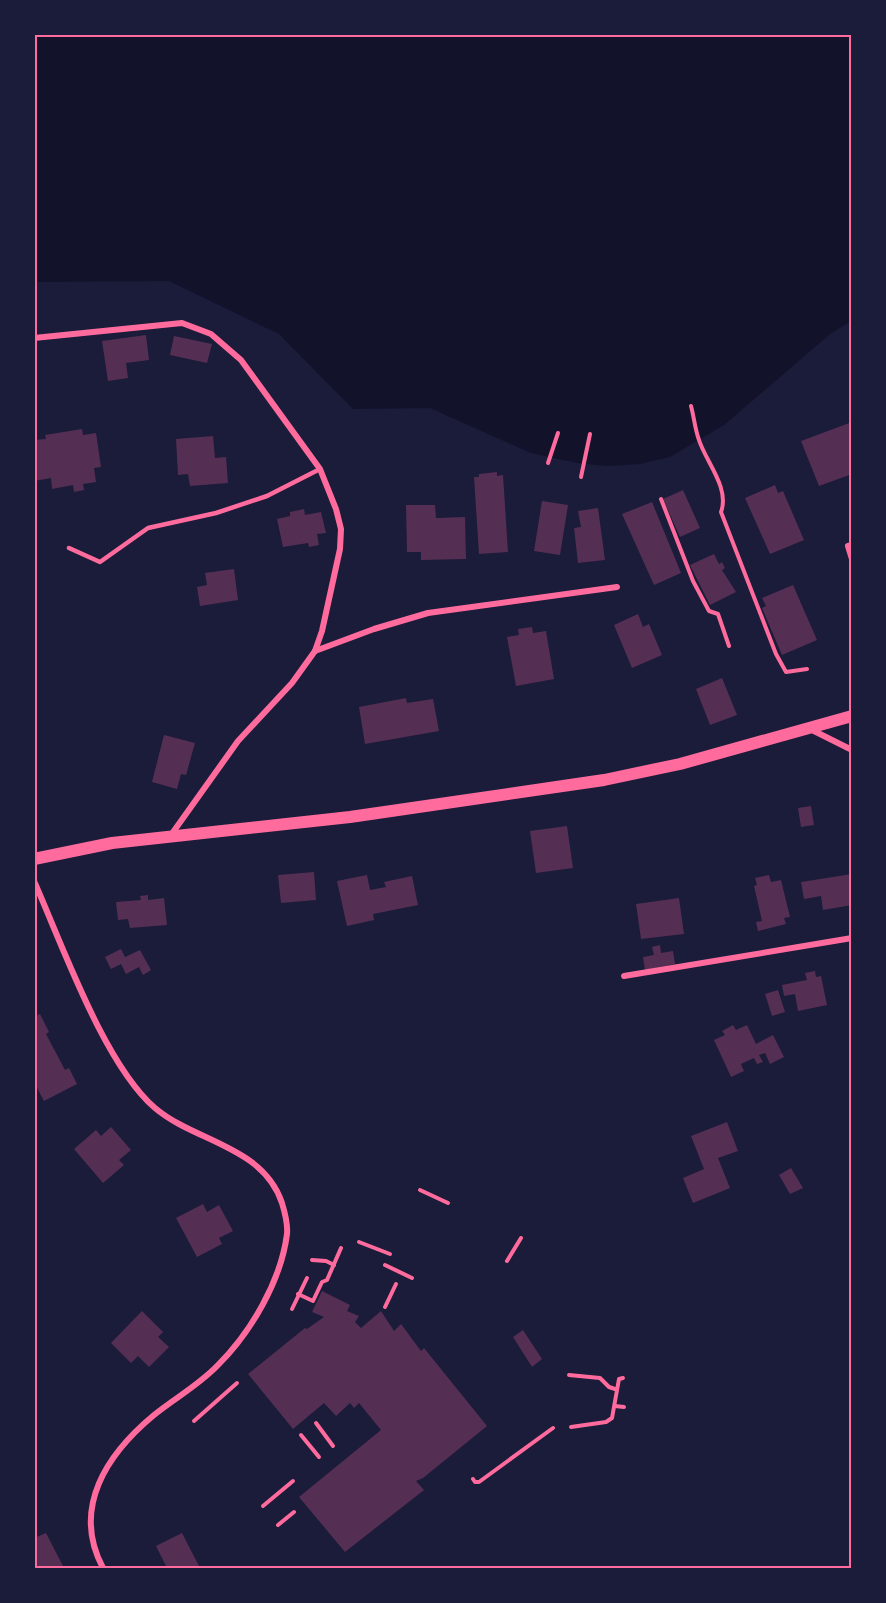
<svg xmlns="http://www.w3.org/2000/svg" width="886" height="1603" font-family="'PT Sans Narrow',sans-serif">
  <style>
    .water { fill: #12122b }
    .building { fill: #542f53 }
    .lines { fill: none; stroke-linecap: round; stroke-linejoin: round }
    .path { stroke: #ff6b9d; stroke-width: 4 }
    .service { stroke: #ff6b9d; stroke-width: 4.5 }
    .minor { stroke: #ff6b9d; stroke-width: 6 }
    .secondary { stroke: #ff6b9d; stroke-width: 12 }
    .neatline { fill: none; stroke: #ff6b9d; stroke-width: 2 }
  </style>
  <rect width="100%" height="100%" fill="#1b1b3a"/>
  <polygon class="water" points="34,35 851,35 851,321 830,334 724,425 670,457 640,464 607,466 577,463 531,453 430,408 353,409 279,334 169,281 35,282"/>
  <g class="building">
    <polygon points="146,335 149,360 126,363 128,378 108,381 102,341"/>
    <polygon points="174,336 212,344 207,363 170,355"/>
    <polygon points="852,422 852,474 819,486 801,441"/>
    <polygon points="82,429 83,435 96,433 101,467 94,468 96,482 83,484 84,490 74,492 73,485 52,489 51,478 34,481 34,440 46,439 45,435"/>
    <polygon points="213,436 215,458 226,457 228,483 190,486 188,474 178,475 176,439"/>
    <polygon points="497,472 497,476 503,475 508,552 479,554 474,477 479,477 479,474"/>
    <polygon points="775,485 778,493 783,491 804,540 770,554 745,498"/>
    <polygon points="683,490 700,528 680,537 663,499"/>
    <polygon points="542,501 568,505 560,555 534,551"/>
    <polygon points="652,502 681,573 654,585 622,514"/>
    <polygon points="406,505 435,505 436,518 465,517 466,559 421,560 421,552 407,552"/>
    <polygon points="598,508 605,560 578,563 574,528 581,527 578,511"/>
    <polygon points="304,509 305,515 321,512 326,533 317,534 319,545 309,547 308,543 283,547 277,519 290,516 290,512"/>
    <polygon points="714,554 719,564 722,562 725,568 722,570 736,592 710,605 690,565"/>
    <polygon points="234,569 238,600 200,606 197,587 207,585 205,573"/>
    <polygon points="793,585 817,640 782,655 762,608 766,606 762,598"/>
    <polygon points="638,614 643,627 649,624 662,655 632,668 614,625"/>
    <polygon points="532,627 533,633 546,631 554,679 516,686 507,637 519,635 518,629"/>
    <polygon points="722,678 737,715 710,725 696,689"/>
    <polygon points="406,698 407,703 433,699 439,731 365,744 359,707"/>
    <polygon points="164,735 195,743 186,775 181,774 177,789 152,782"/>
    <polygon points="811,806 814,825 801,827 798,808"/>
    <polygon points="567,826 573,868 536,873 530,831"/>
    <polygon points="314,872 316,900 281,903 278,875"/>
    <polygon points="852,874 852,905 823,910 821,896 804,899 801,882"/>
    <polygon points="367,875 370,890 386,887 384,882 412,876 418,905 373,914 374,920 347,926 337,881"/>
    <polygon points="769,875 771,882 781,880 790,917 784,918 786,924 758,931 756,922 762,921 754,886 757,885 755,878"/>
    <polygon points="148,895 148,900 164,898 167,925 130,928 128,919 118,920 116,902 141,900 140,896"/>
    <polygon points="679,898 684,934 641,939 636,904"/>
    <polygon points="660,945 661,953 673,951 675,964 645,970 643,957 654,955 652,947"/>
    <polygon points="121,949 125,957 140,950 151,970 143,975 139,967 126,974 121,964 111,969 105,957"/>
    <polygon points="815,971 816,977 821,976 827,1005 798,1011 795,994 784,996 782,985 807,980 805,973"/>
    <polygon points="778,990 785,1012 772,1016 765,994"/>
    <polygon points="40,1014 49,1032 46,1034 65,1070 69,1068 77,1084 44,1101 34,1082 34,1017"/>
    <polygon points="733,1025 736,1030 747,1025 756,1044 773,1035 784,1057 770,1064 765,1053 759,1055 763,1062 757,1064 754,1058 741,1064 744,1071 731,1077 714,1040 725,1035 722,1031"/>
    <polygon points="727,1122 738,1151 718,1158 730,1188 693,1203 683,1178 704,1169 691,1136"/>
    <polygon points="111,1127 131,1150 119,1160 124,1165 103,1183 74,1149 96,1130 101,1136"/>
    <polygon points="791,1168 803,1188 790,1194 779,1175"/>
    <polygon points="203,1204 207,1212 219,1205 233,1231 219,1238 222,1244 197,1257 176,1218"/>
    <polygon points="322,1291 350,1305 347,1311 359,1316 355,1322 361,1328 381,1311 394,1331 401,1324 421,1351 424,1348 487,1426 423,1478 416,1481 424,1490 345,1552 299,1497 381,1430 359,1403 354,1408 350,1403 336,1416 324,1403 293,1429 248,1374 305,1328 307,1329 324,1317 312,1312"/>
    <polygon points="142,1311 163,1332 158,1337 169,1347 149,1367 138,1356 131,1363 111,1343"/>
    <polygon points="523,1330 542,1359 532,1367 513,1337"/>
    <polygon points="46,1533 64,1568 34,1568 34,1538"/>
    <polygon points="182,1533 200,1568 167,1568 156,1546"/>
  </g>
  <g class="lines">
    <g class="path">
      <path d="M 691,406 C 694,417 695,429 699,440 C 706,462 730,488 721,512 L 776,654 L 786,672 L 807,669"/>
      <polyline points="548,463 558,433"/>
      <polyline points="581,477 590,434"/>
      <polyline points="661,499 693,581 709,611 718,614 729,646"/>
      <polyline points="420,1190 448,1203"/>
      <polyline points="359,1242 390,1254"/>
      <polyline points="312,1260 326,1261 334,1265"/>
      <polyline points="507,1261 521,1238"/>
      <polyline points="385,1265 412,1278"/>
      <polyline points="298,1294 313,1301 322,1282 327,1280 341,1248"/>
      <polyline points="385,1307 396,1284"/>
      <polyline points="292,1309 307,1278"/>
      <polyline points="569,1375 600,1378 609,1387 615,1389"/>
      <polyline points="615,1406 624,1407"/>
      <polyline points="194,1421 237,1383"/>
      <polyline points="316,1423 333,1446"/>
      <polyline points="571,1427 606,1422 612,1418 619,1379 623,1378"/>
      <polyline points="301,1435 319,1457"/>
      <polyline points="473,1479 475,1482 479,1482 553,1428"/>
      <polyline points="263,1506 293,1481"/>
      <polyline points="278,1525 294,1512"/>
    </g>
    <polyline class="service" points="69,548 100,562 148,528 216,513 267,496 320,469"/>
    <g class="minor">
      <polyline points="34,338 182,323 211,334 241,360 320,469 336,509 341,529 340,549 322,631 315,651 292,683 238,741 171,835"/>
      <polyline points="852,545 848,546 852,559"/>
      <polyline points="315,651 374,629 428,613 617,587"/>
      <polyline points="810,729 852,750"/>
      <path d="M 34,881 C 62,944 104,1064 155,1108 C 195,1142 263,1146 282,1203 C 285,1213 288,1224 287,1234 C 281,1281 251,1332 218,1365 C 199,1385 175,1398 154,1415 C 107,1454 71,1508 103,1568"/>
      <polyline points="624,976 852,938"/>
    </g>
    <polyline class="secondary" points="34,859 112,843 350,817 604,780 680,764 852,716"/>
  </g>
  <rect width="886" height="1603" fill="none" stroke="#1b1b3a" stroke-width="72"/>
  <rect x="36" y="36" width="814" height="1531" class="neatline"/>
</svg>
